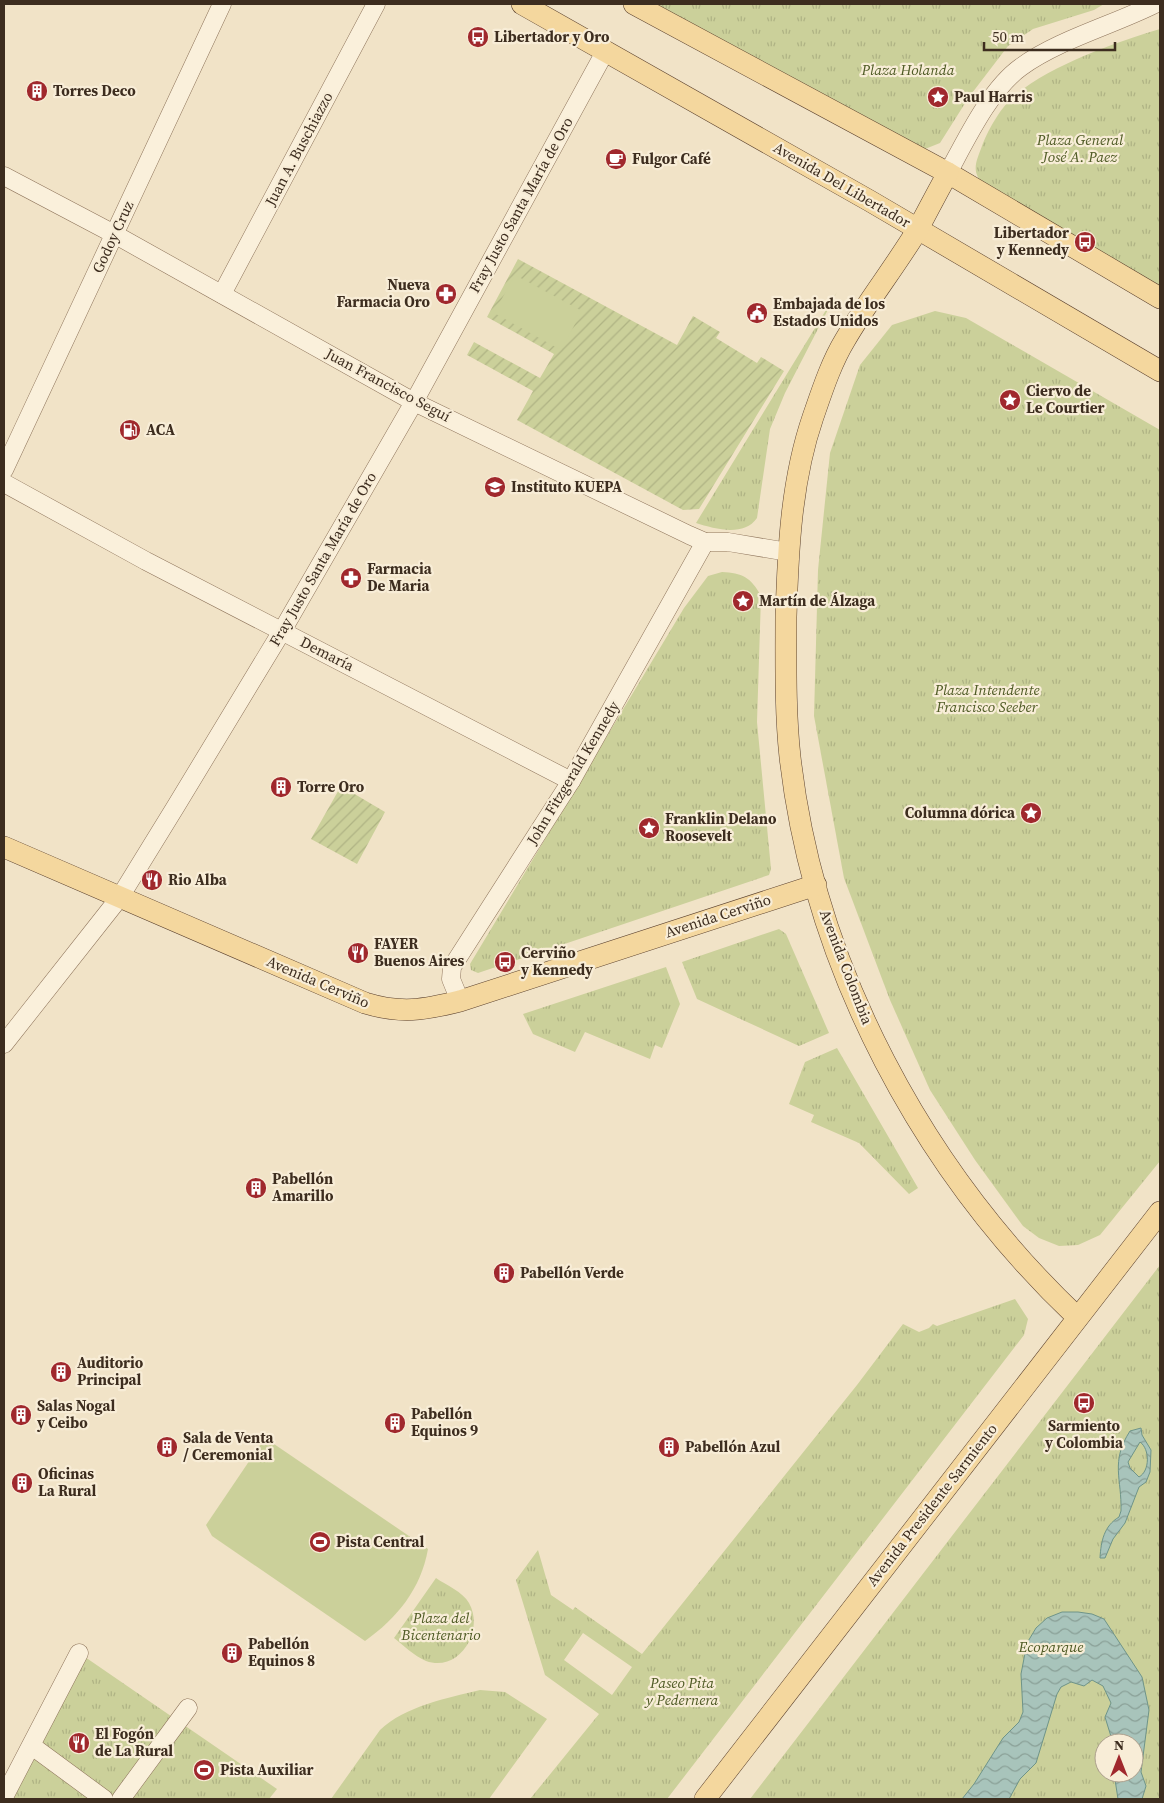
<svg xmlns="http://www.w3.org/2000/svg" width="1164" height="1803" font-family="'Source Serif 4',serif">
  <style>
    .grass { fill: url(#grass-tufts); fill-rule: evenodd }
    .garden { fill: url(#garden-furrows) }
    .pitch { fill: #cbd09a }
    .water { fill: url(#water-waves); stroke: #6e9489; fill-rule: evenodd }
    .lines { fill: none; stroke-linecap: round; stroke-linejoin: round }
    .minor-casing { stroke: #8e745b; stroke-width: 19 }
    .major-casing { stroke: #5c422f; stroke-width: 22 }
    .minor { stroke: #faf0db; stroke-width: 18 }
    .major { stroke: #f4d79e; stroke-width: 21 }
    .labels { text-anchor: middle; stroke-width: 4.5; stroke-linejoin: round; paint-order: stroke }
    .poi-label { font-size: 15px; font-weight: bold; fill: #3d2d1f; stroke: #f8edd7; text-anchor: start }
    .park-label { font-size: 15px; font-style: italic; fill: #4f5b25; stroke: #f8edd7 }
    .street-label { font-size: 15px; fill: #3d2d1f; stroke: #f8edd7 }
  </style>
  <defs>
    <pattern id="grass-tufts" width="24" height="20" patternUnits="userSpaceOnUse" patternTransform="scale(1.25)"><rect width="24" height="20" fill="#cbd09a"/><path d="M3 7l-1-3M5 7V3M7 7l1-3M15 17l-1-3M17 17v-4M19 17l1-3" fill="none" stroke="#afb384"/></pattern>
    <pattern id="garden-furrows" width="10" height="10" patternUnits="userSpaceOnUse" patternTransform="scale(1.25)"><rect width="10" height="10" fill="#cbd09a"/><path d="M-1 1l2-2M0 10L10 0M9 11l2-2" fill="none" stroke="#afb384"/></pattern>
    <pattern id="water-waves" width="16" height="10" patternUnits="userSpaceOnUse" patternTransform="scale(1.25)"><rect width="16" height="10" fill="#a8c4bb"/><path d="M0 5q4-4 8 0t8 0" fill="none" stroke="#8aa097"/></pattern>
  </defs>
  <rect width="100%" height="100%" fill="#f1e3c7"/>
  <g class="grass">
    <polygon points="647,4 1104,4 1094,10 1033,29 1008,46 969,97 940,143 925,149"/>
    <path d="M 1160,29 L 1160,290 L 983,184 C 971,171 976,162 982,146 C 987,132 999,111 1009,101 C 1044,67 1114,43 1160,29 Z"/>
    <path d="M 837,292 L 785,393 L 770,429 L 757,518 C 744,537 715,529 696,523 Z"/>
    <polygon points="935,311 966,318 1160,430 1160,1161 1100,1235 1078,1245 1059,1246 1039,1238 1023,1226 975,1160 930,1090 890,1000 844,878 814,716 818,570 830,453 860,365 892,325"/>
    <path d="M 722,572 C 742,573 751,577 761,596 L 757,722 L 771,869 L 769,875 L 478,973 L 471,970 L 470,964 L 684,608 L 708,576 Z"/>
    <polygon points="779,929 786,934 829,1033 799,1046 697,999 682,962"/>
    <polygon points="666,967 680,1004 662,1048 655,1045 650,1059 585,1032 575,1052 533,1034 523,1014"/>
    <polygon points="837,1048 918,1188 909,1194 859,1143 811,1122 814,1115 789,1104 805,1062"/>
    <path d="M 1160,1265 L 1160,1799 L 750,1799 ZM 1104,1743 L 1134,1743 L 1134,1773 L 1104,1773 Z"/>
    <path d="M 1015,1299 L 1028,1319 L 1024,1335 L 667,1799 L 530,1799 L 599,1714 L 545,1675 L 516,1580 L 538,1550 L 551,1595 L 573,1610 L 575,1607 L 642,1654 L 857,1385 L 903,1324 L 919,1332 L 929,1328 L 933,1324 L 937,1326 ZM 583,1633 L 632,1667 L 612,1695 L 564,1660 Z"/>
    <path d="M 436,1578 C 446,1585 463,1592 469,1603 C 485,1631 459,1673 426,1661 C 414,1656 403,1645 394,1638 Z"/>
    <polygon points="85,1657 277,1789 269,1799 9,1799"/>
    <path d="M 480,1690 L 505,1692 L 547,1719 L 489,1799 L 331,1799 L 380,1730 C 405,1706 448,1698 480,1690 Z"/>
  </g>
  <g class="garden">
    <polygon points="518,259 677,345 693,316 720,332 716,338 757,363 761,357 784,371 699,509 683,510 517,420 533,391 467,355 474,342 540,378 554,354 487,317"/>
    <polygon points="341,786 385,812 357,864 311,839"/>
  </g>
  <g class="pitch">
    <polygon points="515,275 582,311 561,350 494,313"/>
    <path d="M 262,1442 L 274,1444 L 428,1549 C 421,1589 397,1618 365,1641 L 212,1536 L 206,1525 Z"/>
  </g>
  <g class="water">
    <path d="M 1141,1428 L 1142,1435 L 1151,1450 L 1150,1472 L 1146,1482 L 1139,1487 L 1125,1523 L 1113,1539 L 1105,1558 L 1100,1558 C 1101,1541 1104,1526 1119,1517 L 1121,1511 C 1122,1479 1110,1462 1130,1431 ZM 1140,1442 C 1150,1449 1150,1471 1139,1477 L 1130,1468 L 1128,1462 Z"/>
    <polygon points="1062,1612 1078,1612 1092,1614 1104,1619 1142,1677 1149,1710 1141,1772 1146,1786 1142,1799 1118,1799 1114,1773 1134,1773 1134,1743 1113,1743 1105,1717 1111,1703 1103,1686 1092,1680 1084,1686 1071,1682 1061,1687 1057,1694 1036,1763 1020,1779 1009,1799 962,1799 974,1784 1003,1738 1019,1722 1023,1712 1021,1674 1027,1643 1036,1628 1047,1618"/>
  </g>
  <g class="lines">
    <g class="minor-casing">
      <g id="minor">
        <path d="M 948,173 C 966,140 990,89 1021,67 C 1058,40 1113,25 1155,4"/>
        <polyline points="4,176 114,234 414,402 689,535 705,542 728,542 788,552"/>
        <polyline points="222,294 376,4"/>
        <polyline points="4,470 222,4"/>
        <polyline points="4,483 146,561 571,781"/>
        <polyline points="460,1001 451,979 452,967 571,781 705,542"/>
        <polyline points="4,1044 120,897 176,806 282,631 414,402 606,50"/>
        <polyline points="32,1746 104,1799"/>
        <polyline points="4,1797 79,1653"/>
        <polyline points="121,1799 188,1708"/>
      </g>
    </g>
    <g class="major-casing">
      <g id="major">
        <polyline points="522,4 870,201 1160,371"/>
        <polyline points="634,4 948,173 1160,298"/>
        <path d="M 948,173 C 938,191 928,210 918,229 C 895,267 867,302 845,340 C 831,363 822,391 813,417 C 791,481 788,550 786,617 C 786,664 785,711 790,757 C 814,968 923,1171 1077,1317"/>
        <path d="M 4,847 L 365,1003 C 401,1014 424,1010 460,1001 L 816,885"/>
        <polyline points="705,1799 1160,1212"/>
      </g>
    </g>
    <use href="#minor" class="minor"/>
    <use href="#major" class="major"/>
  </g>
  <defs>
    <g id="bus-disc" transform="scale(1.125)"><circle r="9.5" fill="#a0282d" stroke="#f8edd7"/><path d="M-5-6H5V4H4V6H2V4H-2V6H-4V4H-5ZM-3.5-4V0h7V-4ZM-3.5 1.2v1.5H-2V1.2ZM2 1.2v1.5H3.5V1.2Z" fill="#fff"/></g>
    <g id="building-disc" transform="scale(1.125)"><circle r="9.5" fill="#a0282d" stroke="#f8edd7"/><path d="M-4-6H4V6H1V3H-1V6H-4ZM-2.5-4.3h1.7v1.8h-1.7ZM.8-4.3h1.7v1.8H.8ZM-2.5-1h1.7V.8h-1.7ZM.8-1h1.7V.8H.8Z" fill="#fff"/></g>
    <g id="sight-disc" transform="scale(1.125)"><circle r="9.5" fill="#a0282d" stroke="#f8edd7"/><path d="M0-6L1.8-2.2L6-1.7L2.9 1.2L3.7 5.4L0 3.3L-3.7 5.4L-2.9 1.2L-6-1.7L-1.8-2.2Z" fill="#fff"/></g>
    <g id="cafe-disc" transform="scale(1.125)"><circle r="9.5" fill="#a0282d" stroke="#f8edd7"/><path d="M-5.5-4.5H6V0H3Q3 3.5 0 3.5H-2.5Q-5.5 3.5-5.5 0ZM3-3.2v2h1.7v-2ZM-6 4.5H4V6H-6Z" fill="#fff"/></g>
    <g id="pharmacy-disc" transform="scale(1.125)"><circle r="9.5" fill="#a0282d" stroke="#f8edd7"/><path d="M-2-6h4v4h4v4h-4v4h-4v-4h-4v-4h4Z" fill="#fff"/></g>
    <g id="civic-disc" transform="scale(1.125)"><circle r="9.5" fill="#a0282d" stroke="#f8edd7"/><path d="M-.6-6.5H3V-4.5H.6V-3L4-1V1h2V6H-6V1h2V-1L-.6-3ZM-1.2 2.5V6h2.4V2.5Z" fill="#fff"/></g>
    <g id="fuel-disc" transform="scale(1.125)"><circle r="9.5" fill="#a0282d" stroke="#f8edd7"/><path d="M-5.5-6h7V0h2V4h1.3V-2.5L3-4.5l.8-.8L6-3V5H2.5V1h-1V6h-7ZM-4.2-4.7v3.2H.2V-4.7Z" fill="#fff"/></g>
    <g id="school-disc" transform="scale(1.125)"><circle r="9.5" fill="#a0282d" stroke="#f8edd7"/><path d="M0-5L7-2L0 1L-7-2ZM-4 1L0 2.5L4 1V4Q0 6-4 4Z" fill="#fff"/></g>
    <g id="restaurant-disc" transform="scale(1.125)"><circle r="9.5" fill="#a0282d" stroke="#f8edd7"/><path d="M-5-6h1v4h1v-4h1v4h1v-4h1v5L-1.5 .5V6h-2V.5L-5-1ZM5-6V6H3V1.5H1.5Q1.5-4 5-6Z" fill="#fff"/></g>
    <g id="stadium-disc" transform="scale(1.125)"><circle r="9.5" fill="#a0282d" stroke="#f8edd7"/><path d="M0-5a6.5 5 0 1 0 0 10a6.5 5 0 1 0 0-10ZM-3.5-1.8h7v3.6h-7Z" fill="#fff"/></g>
  </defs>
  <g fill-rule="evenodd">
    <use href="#bus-disc" x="478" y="37"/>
    <use href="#building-disc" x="37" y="91"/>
    <use href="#sight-disc" x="938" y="97"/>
    <use href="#cafe-disc" x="616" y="159"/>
    <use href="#bus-disc" x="1085" y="242"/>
    <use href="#pharmacy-disc" x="446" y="294"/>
    <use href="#civic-disc" x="757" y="313"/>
    <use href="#sight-disc" x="1010" y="400"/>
    <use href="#fuel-disc" x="130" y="430"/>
    <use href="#school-disc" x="495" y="487"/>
    <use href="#pharmacy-disc" x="351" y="578"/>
    <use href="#sight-disc" x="743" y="601"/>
    <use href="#building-disc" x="281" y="787"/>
    <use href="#sight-disc" x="1031" y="813"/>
    <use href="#sight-disc" x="649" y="828"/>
    <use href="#restaurant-disc" x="152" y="880"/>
    <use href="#restaurant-disc" x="358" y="953"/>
    <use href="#bus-disc" x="505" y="962"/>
    <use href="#building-disc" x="256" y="1188"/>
    <use href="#building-disc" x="504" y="1273"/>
    <use href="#building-disc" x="61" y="1372"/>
    <use href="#bus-disc" x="1084" y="1403"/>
    <use href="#building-disc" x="21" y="1415"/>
    <use href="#building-disc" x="395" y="1423"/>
    <use href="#building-disc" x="167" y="1447"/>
    <use href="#building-disc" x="669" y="1447"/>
    <use href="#building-disc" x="22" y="1483"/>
    <use href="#stadium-disc" x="320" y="1542"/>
    <use href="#building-disc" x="232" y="1653"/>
    <use href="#restaurant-disc" x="79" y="1743"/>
    <use href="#stadium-disc" x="204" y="1770"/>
  </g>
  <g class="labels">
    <g class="poi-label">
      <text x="494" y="42">Libertador y Oro</text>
      <text x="53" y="96">Torres Deco</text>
      <text x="954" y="102">Paul Harris</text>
      <text x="632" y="164">Fulgor Café</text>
      <text x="1069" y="238" text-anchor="end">Libertador<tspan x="1069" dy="17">y Kennedy</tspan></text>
      <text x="430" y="290" text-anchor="end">Nueva<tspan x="430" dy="17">Farmacia Oro</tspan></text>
      <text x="773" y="309">Embajada de los<tspan x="773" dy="17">Estados Unidos</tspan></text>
      <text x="1026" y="396">Ciervo de<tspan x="1026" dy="17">Le Courtier</tspan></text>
      <text x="146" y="435">ACA</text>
      <text x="511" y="492">Instituto KUEPA</text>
      <text x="367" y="574">Farmacia<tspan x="367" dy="17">De Maria</tspan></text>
      <text x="759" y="606">Martín de Álzaga</text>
      <text x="297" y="792">Torre Oro</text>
      <text x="1015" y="818" text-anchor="end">Columna dórica</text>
      <text x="665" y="824">Franklin Delano<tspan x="665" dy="17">Roosevelt</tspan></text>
      <text x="168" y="885">Rio Alba</text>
      <text x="374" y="949">FAYER<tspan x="374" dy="17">Buenos Aires</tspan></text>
      <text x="521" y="958">Cerviño<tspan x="521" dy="17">y Kennedy</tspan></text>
      <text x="272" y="1184">Pabellón<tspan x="272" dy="17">Amarillo</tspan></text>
      <text x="520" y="1278">Pabellón Verde</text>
      <text x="77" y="1368">Auditorio<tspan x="77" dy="17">Principal</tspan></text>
      <text x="37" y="1411">Salas Nogal<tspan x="37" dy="17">y Ceibo</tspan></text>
      <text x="411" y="1419">Pabellón<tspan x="411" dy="17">Equinos 9</tspan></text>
      <text x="1084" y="1431" text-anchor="middle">Sarmiento<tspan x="1084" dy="17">y Colombia</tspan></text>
      <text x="183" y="1443">Sala de Venta<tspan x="183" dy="17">/ Ceremonial</tspan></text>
      <text x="685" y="1452">Pabellón Azul</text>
      <text x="38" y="1479">Oficinas<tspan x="38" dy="17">La Rural</tspan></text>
      <text x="336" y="1547">Pista Central</text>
      <text x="248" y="1649">Pabellón<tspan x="248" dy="17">Equinos 8</tspan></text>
      <text x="95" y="1739">El Fogón<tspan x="95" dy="17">de La Rural</tspan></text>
      <text x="220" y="1775">Pista Auxiliar</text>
    </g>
    <g class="park-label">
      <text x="908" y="75">Plaza Holanda</text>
      <text x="1080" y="145">Plaza General<tspan x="1080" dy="17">José A. Paez</tspan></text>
      <text x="987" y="695">Plaza Intendente<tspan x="987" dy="17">Francisco Seeber</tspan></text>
      <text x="441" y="1623">Plaza del<tspan x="441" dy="17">Bicentenario</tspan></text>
      <text x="1051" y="1652">Ecoparque</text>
      <text x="682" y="1688">Paseo Pita<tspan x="682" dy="17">y Pedernera</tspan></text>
    </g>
    <g class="street-label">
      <text transform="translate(299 149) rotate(-62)" y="5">Juan A. Buschiazzo</text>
      <text transform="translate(842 185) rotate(30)" y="5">Avenida Del Libertador</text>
      <text transform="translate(521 205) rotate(-61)" y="5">Fray Justo Santa María de Oro</text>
      <text transform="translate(113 237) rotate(-65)" y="5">Godoy Cruz</text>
      <text transform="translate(388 385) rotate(28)" y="5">Juan Francisco Seguí</text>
      <text transform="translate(323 559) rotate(-60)" y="5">Fray Justo Santa María de Oro</text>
      <text transform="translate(327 654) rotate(27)" y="5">Demaría</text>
      <text transform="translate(573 773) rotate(-59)" y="5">John Fitzgerald Kennedy</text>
      <text transform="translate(718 916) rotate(-18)" y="5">Avenida Cerviño</text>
      <text transform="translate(846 967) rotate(69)" y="5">Avenida Colombia</text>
      <text transform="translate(318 982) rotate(23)" y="5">Avenida Cerviño</text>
      <text transform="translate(932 1505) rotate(-52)" y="5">Avenida Presidente Sarmiento</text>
    </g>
  </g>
  <rect width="1164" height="1803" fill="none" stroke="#3d2d1f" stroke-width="10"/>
  <g transform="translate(1119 1758)"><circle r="24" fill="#f8edd7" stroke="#ada08d"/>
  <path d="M0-4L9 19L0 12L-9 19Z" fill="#a0282d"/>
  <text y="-8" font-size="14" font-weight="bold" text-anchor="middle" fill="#3d2d1f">N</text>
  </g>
  <path d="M984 42v8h131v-8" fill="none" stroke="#3d2d1f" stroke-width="2.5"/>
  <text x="992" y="42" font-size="15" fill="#3d2d1f" stroke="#f8edd7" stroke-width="4" paint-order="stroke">50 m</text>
</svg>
